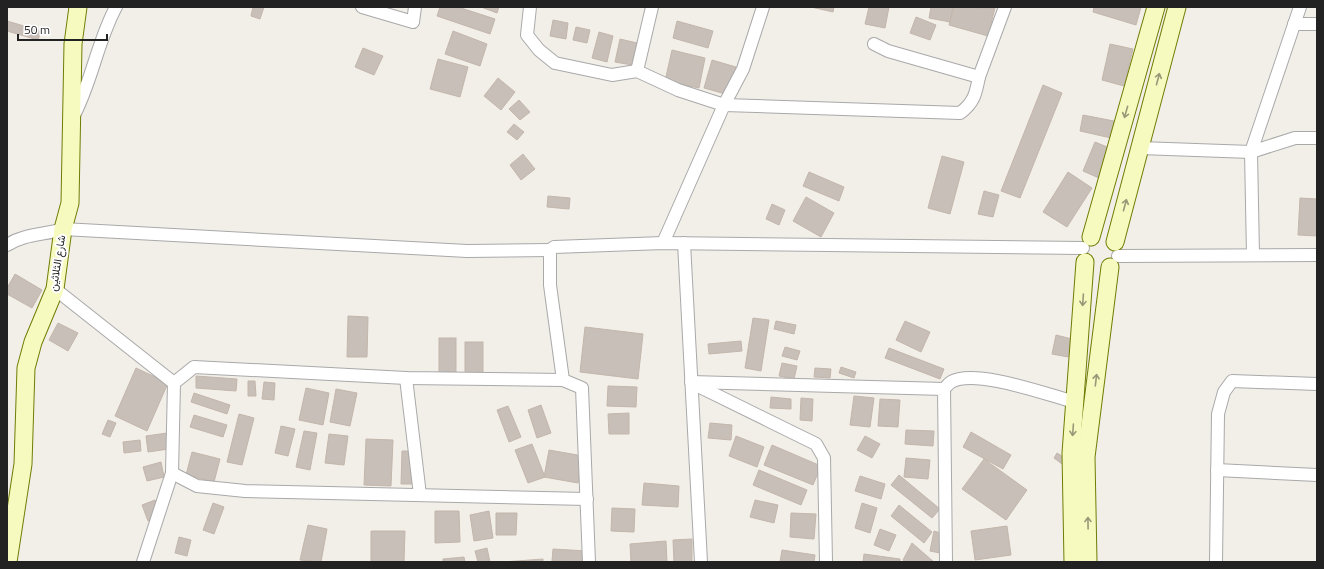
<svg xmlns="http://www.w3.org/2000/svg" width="1324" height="569" font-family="'Titillium Web',Vazirmatn,sans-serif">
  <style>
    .building { fill: #c7bfb8; stroke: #c4b6ab }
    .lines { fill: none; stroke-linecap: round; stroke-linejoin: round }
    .street-casing { stroke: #a9a9a9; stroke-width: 14 }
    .secondary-casing { stroke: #707d05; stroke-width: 19 }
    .street { stroke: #fff; stroke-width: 12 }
    .secondary { stroke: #f7fabf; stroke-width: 17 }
    .oneway { stroke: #979978 }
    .labels { text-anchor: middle; stroke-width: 4; stroke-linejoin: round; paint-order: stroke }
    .street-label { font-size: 11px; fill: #222; stroke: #fff }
  </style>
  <rect width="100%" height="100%" fill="#f2efe9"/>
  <g class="building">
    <polygon points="253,7 264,7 260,19 251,16"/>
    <polygon points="440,7 458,7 495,19 490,34 437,16"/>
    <polygon points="481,7 499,7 497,13"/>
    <polygon points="811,7 834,7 833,12"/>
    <polygon points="869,7 889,7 885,28 865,24"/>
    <polygon points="931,7 953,7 950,22 929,18"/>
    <polygon points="954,7 995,8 988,36 949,25"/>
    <polygon points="1094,7 1141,7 1136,25 1093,12"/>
    <polygon points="916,17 936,25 930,40 910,33"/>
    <polygon points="553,20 568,23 566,39 550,36"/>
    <polygon points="7,21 41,31 38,40 7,31"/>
    <polygon points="677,21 713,31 708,48 673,38"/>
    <polygon points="576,27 590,30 587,43 573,40"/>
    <polygon points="453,31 487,44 480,66 445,54"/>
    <polygon points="599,32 613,36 607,62 592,58"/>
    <polygon points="620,39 637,43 632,65 615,62"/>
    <polygon points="1110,44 1133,49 1124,86 1102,80"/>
    <polygon points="363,48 383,56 374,75 355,67"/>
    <polygon points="672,50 705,58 699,88 665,81"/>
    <polygon points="438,59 468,67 460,97 430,89"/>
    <polygon points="712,60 736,67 729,95 704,88"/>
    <polygon points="498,78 515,92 501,110 484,96"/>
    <polygon points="1043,85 1062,93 1020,198 1001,191"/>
    <polygon points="519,100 530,112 520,120 509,109"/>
    <polygon points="1083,115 1114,121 1111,138 1080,131"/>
    <polygon points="514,124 524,132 517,140 507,132"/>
    <polygon points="1095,142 1112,149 1099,178 1083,171"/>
    <polygon points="523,154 535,169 521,180 510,165"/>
    <polygon points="942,156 964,162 950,214 928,208"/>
    <polygon points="809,172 844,187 839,201 803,186"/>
    <polygon points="1068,172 1092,188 1067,227 1043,212"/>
    <polygon points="984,191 999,195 993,217 978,214"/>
    <polygon points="548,196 570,198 569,209 547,207"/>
    <polygon points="806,197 834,213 821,237 793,221"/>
    <polygon points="1300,198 1317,199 1317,236 1298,235"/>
    <polygon points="772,204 785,210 779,225 766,219"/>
    <polygon points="15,274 42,290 32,308 7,294 7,288"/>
    <polygon points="348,316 368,317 367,357 347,357"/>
    <polygon points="753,318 769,320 761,371 745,368"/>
    <polygon points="776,321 796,325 794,334 774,329"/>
    <polygon points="905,321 930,332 921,352 896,340"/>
    <polygon points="58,323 78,333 68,351 49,340"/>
    <polygon points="585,327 643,334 638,379 580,372"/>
    <polygon points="1056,335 1072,339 1068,357 1052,354"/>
    <rect x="439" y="338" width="17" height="35"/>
    <polygon points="741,341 742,351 709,354 708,344"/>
    <rect x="465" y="342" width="18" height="34"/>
    <polygon points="785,347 800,351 797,360 782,356"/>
    <polygon points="889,348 944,369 940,379 885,358"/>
    <polygon points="782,363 797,366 794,379 779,376"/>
    <polygon points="841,367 856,372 854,378 839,373"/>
    <polygon points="136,368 168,383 147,431 115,416"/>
    <polygon points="815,368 831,369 830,378 814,377"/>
    <polygon points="196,376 237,379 236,391 196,388"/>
    <polygon points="248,381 255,381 256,396 248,396"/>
    <polygon points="264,382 275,383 274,400 262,399"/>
    <polygon points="608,386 637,387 636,407 607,406"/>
    <polygon points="306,388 329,393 323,425 299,420"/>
    <polygon points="336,389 357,393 350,426 330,422"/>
    <polygon points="194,393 230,405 227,414 191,402"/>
    <polygon points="854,396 874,398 870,427 850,425"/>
    <polygon points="771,397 791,399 791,409 770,408"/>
    <polygon points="801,398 813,399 812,421 800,420"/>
    <polygon points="880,399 900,400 898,427 878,426"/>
    <polygon points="541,405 551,433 537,438 528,410"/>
    <polygon points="508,406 521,437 509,442 497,410"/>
    <polygon points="629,413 629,434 609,434 608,414"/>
    <polygon points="239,414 254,418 242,465 227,462"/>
    <polygon points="194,415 227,425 223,437 190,427"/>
    <polygon points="108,420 116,423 110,437 102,434"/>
    <polygon points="710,423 732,425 731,440 708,438"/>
    <polygon points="281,426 295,429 288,456 275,453"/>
    <polygon points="906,430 934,431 933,446 905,444"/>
    <polygon points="304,431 317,433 310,470 296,467"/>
    <polygon points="971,432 1011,455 1003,469 963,447"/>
    <polygon points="167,433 169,449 148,452 146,436"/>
    <polygon points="329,434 348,436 344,465 325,463"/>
    <polygon points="736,436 764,447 757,467 729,456"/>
    <polygon points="865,436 880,444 872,458 857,450"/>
    <polygon points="366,439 393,440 391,486 364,485"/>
    <polygon points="140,440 141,451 124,453 123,442"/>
    <polygon points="532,444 545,477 528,483 515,450"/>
    <polygon points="772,445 821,466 813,485 764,465"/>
    <polygon points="549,450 583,456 578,483 544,477"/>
    <polygon points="402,451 415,451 414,484 401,484"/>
    <polygon points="192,452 220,459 214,482 186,475"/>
    <polygon points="1057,453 1065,458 1062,464 1054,458"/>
    <polygon points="906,458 930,460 928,479 904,477"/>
    <polygon points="984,459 1027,490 1006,520 962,489"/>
    <polygon points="161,462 164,477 147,481 143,467"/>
    <polygon points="759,470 807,490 801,505 753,485"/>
    <polygon points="899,475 940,509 932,518 891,485"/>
    <polygon points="860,476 885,484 881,499 855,491"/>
    <polygon points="644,483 679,486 678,507 642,505"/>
    <polygon points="155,500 161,517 148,521 142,505"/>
    <polygon points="755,500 778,505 774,523 750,517"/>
    <polygon points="213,503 224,507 214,534 203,530"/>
    <polygon points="862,503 877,508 870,533 855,528"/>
    <polygon points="899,505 932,532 924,543 891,516"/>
    <polygon points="612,508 635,509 634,532 611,531"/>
    <polygon points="435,511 459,511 460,542 435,543"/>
    <polygon points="489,511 493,538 474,541 470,515"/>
    <polygon points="496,513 517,513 516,535 496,535"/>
    <polygon points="791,513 816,514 814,539 790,537"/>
    <polygon points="308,525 327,529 321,562 300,560"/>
    <polygon points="1007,526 1011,555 975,560 971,531"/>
    <polygon points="880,529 896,535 889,551 874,545"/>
    <polygon points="371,531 405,531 404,562 371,562"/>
    <polygon points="934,531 944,534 940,553 930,551"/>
    <polygon points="179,537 191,540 187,556 175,553"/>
    <polygon points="692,539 692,562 674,562 673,540"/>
    <polygon points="666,541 667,562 631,562 630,544"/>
    <polygon points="912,543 934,562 905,562 903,560"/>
    <polygon points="487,548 490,562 478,562 475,551"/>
    <polygon points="553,549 587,551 586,562 552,561"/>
    <polygon points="782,550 815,555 814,562 780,562"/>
    <polygon points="864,554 900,559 900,562 863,562"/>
    <polygon points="464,557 465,562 443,562 443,559"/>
    <polygon points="543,559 543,562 503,562"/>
  </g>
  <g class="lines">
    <g class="street-casing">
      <g id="street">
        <polyline points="362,7 413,22 415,7"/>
        <path d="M 530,7 L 527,35 L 539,50 L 555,63 L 612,75 L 637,71 L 678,90 L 724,105 L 960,113 C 974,103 976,93 979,77"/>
        <polyline points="1294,24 1317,24"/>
        <polyline points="874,44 888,51 979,77 1005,7"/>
        <polyline points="637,71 652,7"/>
        <path d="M 73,117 C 92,82 97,42 116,7"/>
        <polyline points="1140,148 1251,152 1295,138 1317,138"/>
        <polyline points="663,243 724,105 743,69 763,7"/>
        <polyline points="684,243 701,562"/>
        <path d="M 7,245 C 24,234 44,235 63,229 L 467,251 L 550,250"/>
        <polyline points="1253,255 1251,152 1300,7"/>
        <polyline points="1118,256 1317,255"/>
        <polyline points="55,289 174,383 172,473 143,562"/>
        <polyline points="406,378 420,495"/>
        <polyline points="691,382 944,389 946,562"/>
        <polyline points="174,383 194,367 406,378 563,380"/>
        <polyline points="696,385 816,444 824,458 826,562"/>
        <path d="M 944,389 C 946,387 948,384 951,382 C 975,368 1048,395 1075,402"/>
        <polyline points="1217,470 1317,475"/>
        <polyline points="172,473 197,486 245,491 587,499"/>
        <polyline points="589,562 582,388 563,380 550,285 550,250 554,247 663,243 1083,248"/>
        <polyline points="1216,562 1218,414 1224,392 1232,381 1317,384"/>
      </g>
    </g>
    <g class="secondary-casing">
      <g id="secondary">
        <polyline points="1091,237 1156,7"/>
        <polyline points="1115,242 1177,7"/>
        <polyline points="8,562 23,464 26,368 33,342 55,289 63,229 70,203 73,44 78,7"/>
        <polyline points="1073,562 1071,453 1085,262"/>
        <polyline points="1088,562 1086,457 1110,267"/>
      </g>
    </g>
    <use href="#street" class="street"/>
    <use href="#secondary" class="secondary"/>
  </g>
  <defs><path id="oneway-shaft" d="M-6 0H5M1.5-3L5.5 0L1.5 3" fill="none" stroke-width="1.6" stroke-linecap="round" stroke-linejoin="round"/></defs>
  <g class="oneway">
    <use href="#oneway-shaft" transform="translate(1158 79) rotate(-75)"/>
    <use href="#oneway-shaft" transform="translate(1126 112) rotate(106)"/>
    <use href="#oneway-shaft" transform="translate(1125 205) rotate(-75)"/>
    <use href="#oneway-shaft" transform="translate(1083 300) rotate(94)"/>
    <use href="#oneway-shaft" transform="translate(1096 380) rotate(-83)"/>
    <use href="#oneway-shaft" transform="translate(1073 430) rotate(94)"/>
    <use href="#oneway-shaft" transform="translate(1088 523) rotate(-91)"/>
  </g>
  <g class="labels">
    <g class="street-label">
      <text transform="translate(57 263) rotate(-81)" y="4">شارع الثلاثين</text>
    </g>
  </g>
  <rect width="1324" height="569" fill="none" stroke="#222222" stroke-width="16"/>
  <path d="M18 34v6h89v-6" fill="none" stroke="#222222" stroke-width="2"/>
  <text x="24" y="34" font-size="12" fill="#222222" stroke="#ffffff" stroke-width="3" paint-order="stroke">50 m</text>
</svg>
